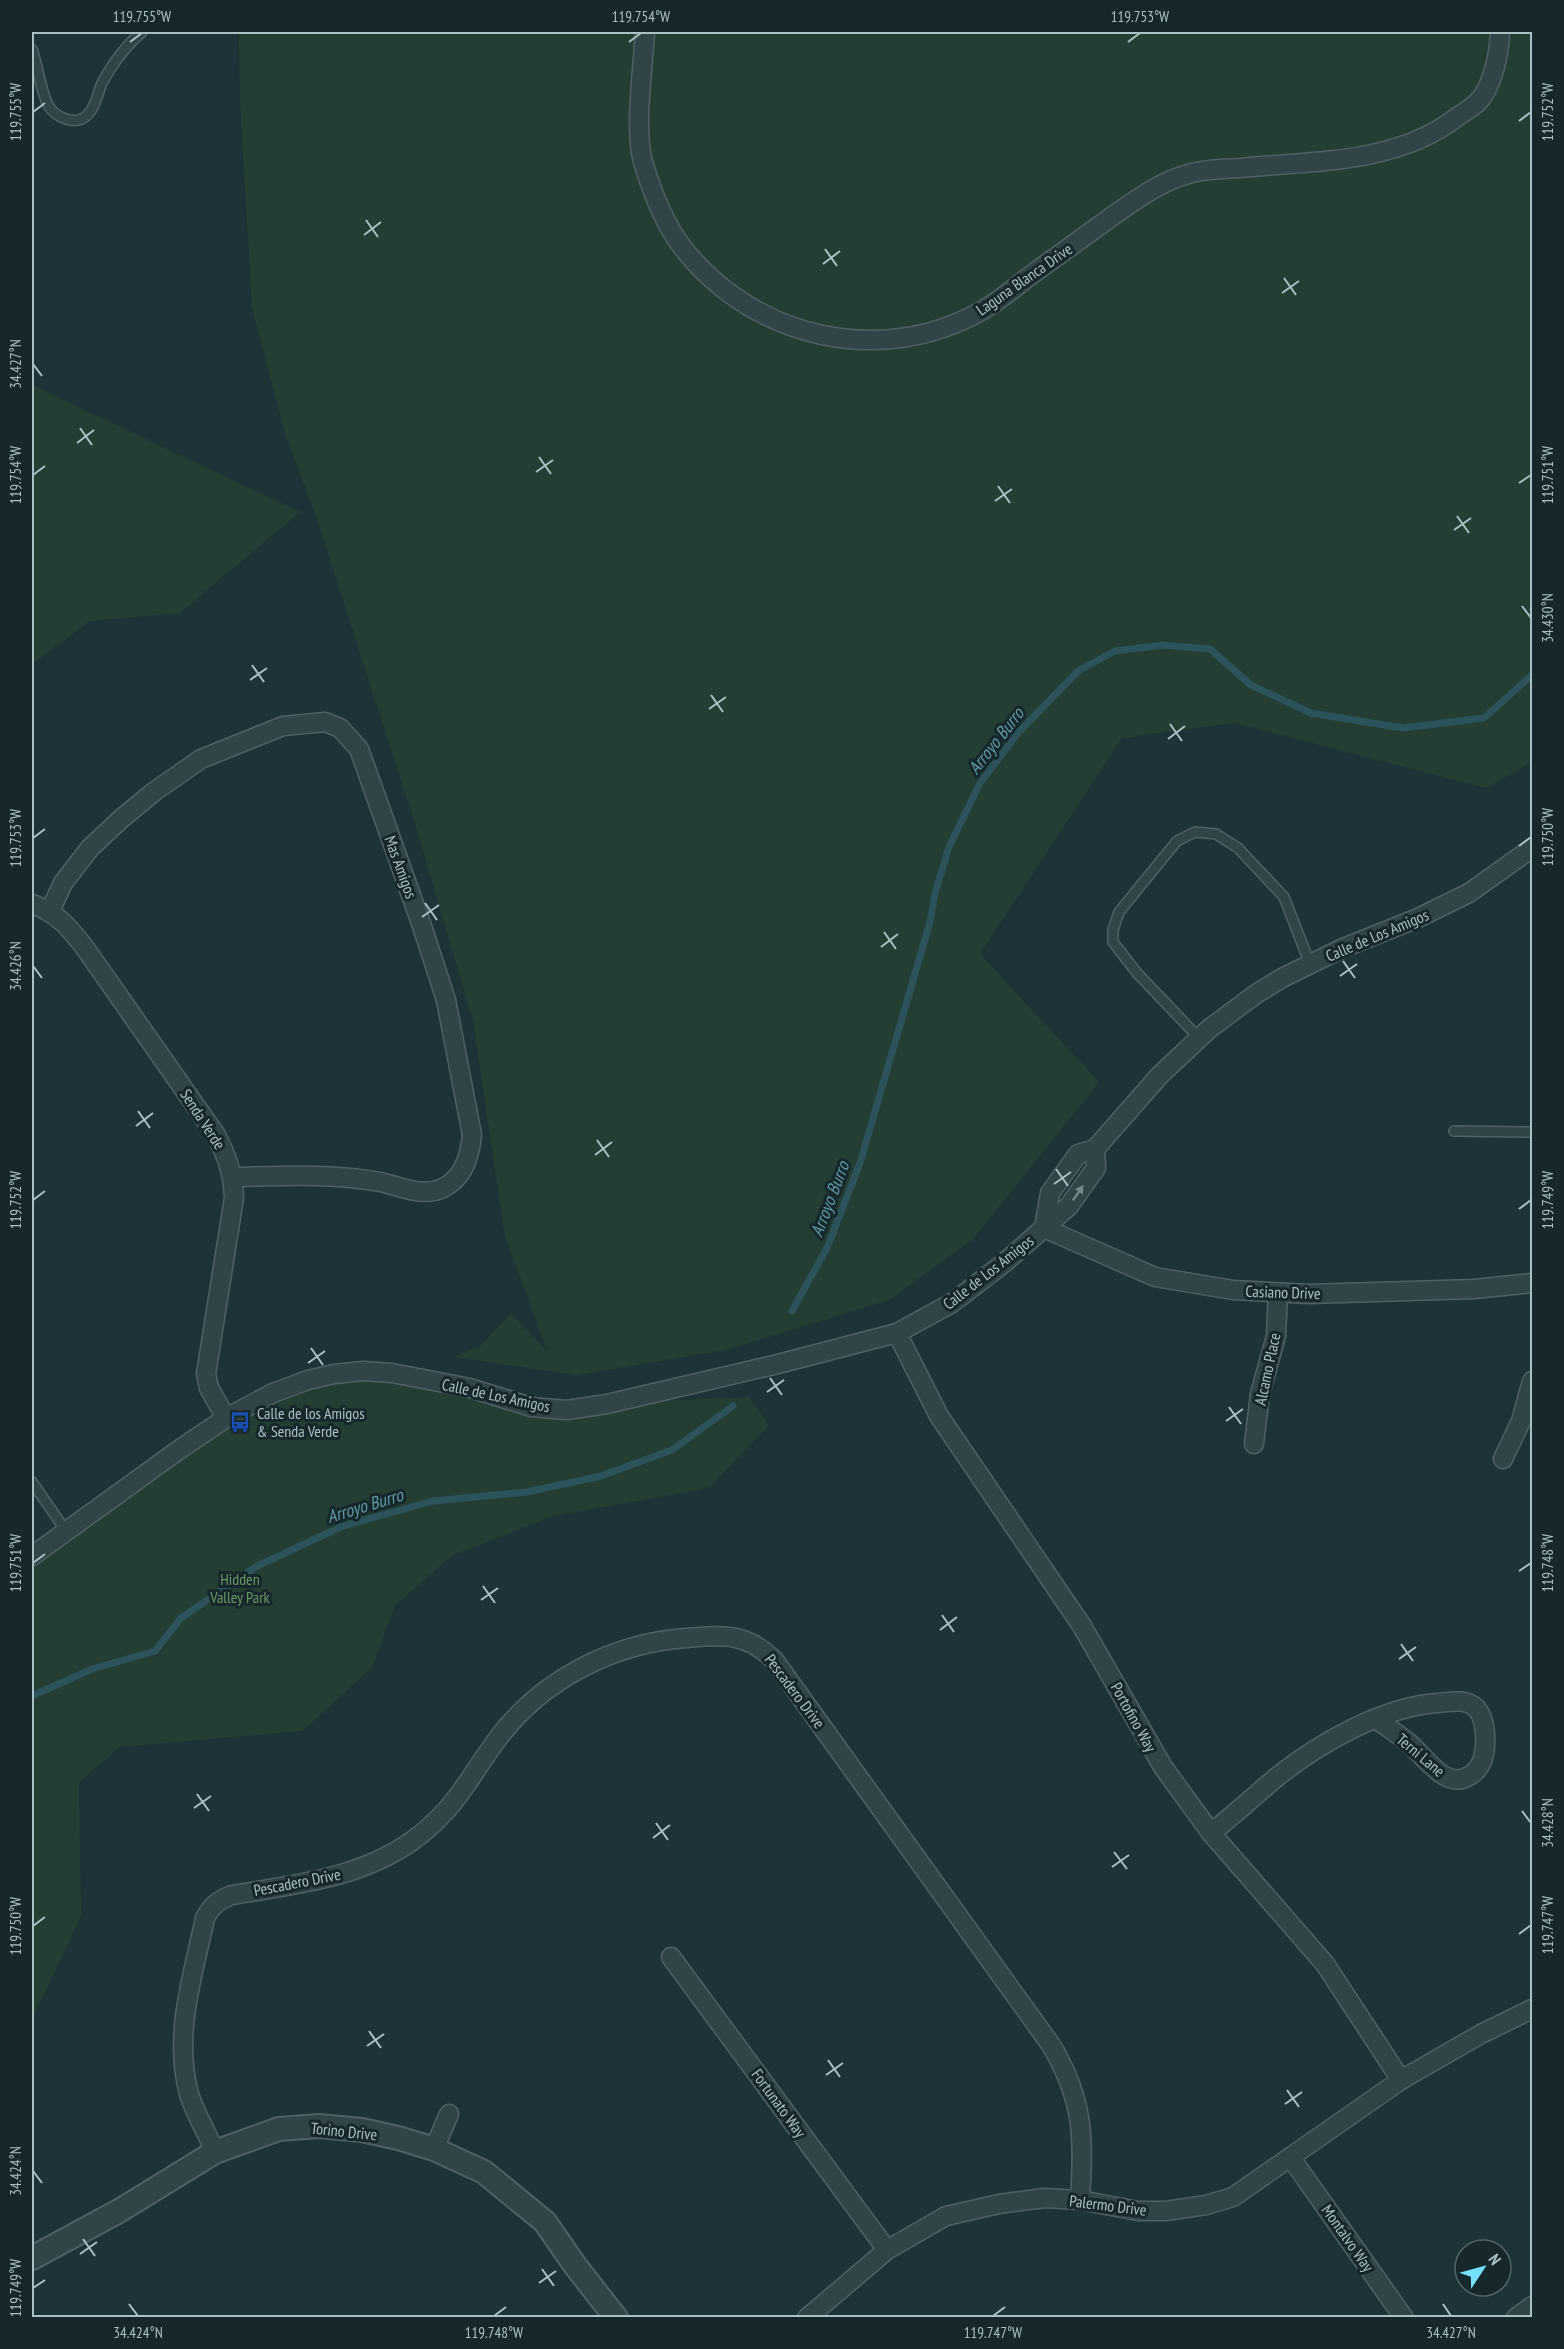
<svg xmlns="http://www.w3.org/2000/svg" width="1564" height="2349" font-family="'PT Sans Narrow',sans-serif">
  <style>
    .green { fill: #243e34 }
    .lines { fill: none; stroke-linecap: round; stroke-linejoin: round }
    .stream { stroke: #2c535c; stroke-width: 7 }
    .service-casing { stroke: #4f6166; stroke-width: 12 }
    .minor-casing { stroke: #4f6166; stroke-width: 21 }
    .tertiary-casing { stroke: #4f6166; stroke-width: 26 }
    .service { stroke: #314448; stroke-width: 9 }
    .minor { stroke: #314448; stroke-width: 18 }
    .tertiary { stroke: #314448; stroke-width: 22 }
    .oneway { fill: #74888d }
    .ticks { fill: none; stroke: #abc0c5; stroke-width: 2 }
    .labels { text-anchor: middle; stroke-width: 6; stroke-linejoin: round; paint-order: stroke }
    .street-label { font-size: 16px; fill: #abc0c5; stroke: #17282c }
    .poi-label { font-size: 16px; fill: #abc0c5; stroke: #17282c; text-anchor: start }
    .park-label { font-size: 16px; fill: #6b9762; stroke: #17282c }
    .water-label { font-size: 18px; font-style: italic; fill: #619ba7; stroke: #17282c }
    .neatline { fill: none; stroke: #abc0c5; stroke-width: 2 }
    .ticks-label { font-size: 15px; text-anchor: middle; fill: #abc0c5 }
  </style>
  <rect width="100%" height="100%" fill="#1e3337"/>
  <g class="green">
    <polygon points="239,32 1532,32 1532,762 1486,788 1234,723 1122,738 980,954 1099,1082 973,1239 889,1300 726,1350 577,1375 454,1357 480,1346 511,1313 548,1352 505,1237 473,1021 416,827 316,516 286,437 252,308 240,104"/>
    <polygon points="32,385 300,512 180,613 90,621 32,664"/>
    <polygon points="363,1371 531,1406 749,1397 769,1425 709,1488 554,1516 453,1555 395,1605 372,1668 302,1731 119,1747 79,1783 81,1916 32,2020 32,1556 273,1393"/>
  </g>
  <g class="lines">
    <g class="stream">
      <polyline points="792,1311 827,1248 860,1163 930,922 935,893 949,847 980,783 1018,733 1078,671 1115,651 1162,645 1210,649 1251,685 1311,713 1403,728 1484,718 1532,675"/>
      <polyline points="32,1696 92,1669 155,1651 181,1618 257,1566 343,1526 433,1501 527,1492 601,1476 672,1450 733,1406"/>
    </g>
    <g class="service-casing">
      <g id="service">
        <path d="M 32,49 C 38,67 40,86 47,103 C 54,118 78,128 89,113 C 96,106 98,92 102,83 C 113,63 125,46 142,32"/>
        <polyline points="1199,1038 1137,973 1113,942 1113,930 1119,912 1177,841 1195,832 1216,834 1238,848 1284,897 1310,964"/>
        <polyline points="1454,1131 1532,1132"/>
        <polyline points="32,1482 66,1531"/>
      </g>
    </g>
    <g class="minor-casing">
      <g id="minor">
        <path d="M 645,32 C 643,67 634,130 643,162 C 652,192 664,224 683,248 C 754,339 882,368 983,310 C 999,301 1013,289 1027,278 C 1056,257 1085,236 1114,215 C 1138,198 1163,180 1192,173 C 1207,169 1224,169 1239,168 C 1312,161 1397,164 1457,117 C 1466,111 1479,104 1484,94 C 1495,75 1499,53 1500,32"/>
        <path d="M 32,904 C 57,913 69,927 85,948 L 216,1135 C 227,1156 233,1174 234,1198 L 206,1374 L 209,1388 L 226,1418"/>
        <path d="M 50,911 L 63,883 L 90,848 L 122,818 L 155,791 L 201,759 L 283,726 L 325,722 L 340,728 L 359,749 L 422,926 L 446,1000 L 472,1135 C 470,1156 464,1178 443,1188 C 422,1198 400,1186 380,1182 C 332,1173 282,1176 233,1177"/>
        <polyline points="1044,1228 1050,1193 1078,1154 1095,1149 1160,1075 1209,1029 1256,994 1282,978 1343,948 1418,918 1469,893 1532,848"/>
        <polyline points="1044,1228 1155,1277 1233,1290 1309,1294 1474,1289 1532,1283"/>
        <polyline points="897,1333 939,1416 1082,1626 1163,1767 1211,1833 1325,1964 1401,2080"/>
        <polyline points="1254,1444 1260,1394 1276,1336 1278,1293"/>
        <polyline points="1503,1459 1521,1421 1532,1381"/>
        <polyline points="32,1556 180,1449 226,1418 273,1393 308,1380 334,1374 363,1371 392,1373 470,1388 531,1407 567,1410 607,1404 778,1364 897,1333 952,1303 1004,1263 1069,1206 1096,1168 1095,1149"/>
        <path d="M 1211,1833 C 1234,1815 1255,1795 1277,1777 C 1319,1743 1383,1707 1437,1703 C 1450,1702 1465,1698 1476,1708 C 1487,1719 1487,1747 1482,1761 C 1479,1768 1474,1774 1467,1777 C 1445,1789 1424,1756 1409,1743 C 1399,1735 1387,1727 1376,1719"/>
        <polyline points="671,1957 887,2250"/>
        <polyline points="434,2149 449,2114"/>
        <path d="M 215,2152 C 207,2132 195,2114 189,2094 C 173,2034 193,1976 205,1918 C 212,1905 219,1900 232,1895 C 297,1884 366,1878 420,1835 C 459,1804 471,1774 499,1737 C 543,1679 614,1643 686,1638 C 722,1635 746,1632 774,1660 L 1051,2045 C 1084,2100 1084,2137 1080,2200"/>
        <polyline points="1291,2158 1404,2318"/>
        <polyline points="807,2318 887,2250 946,2216 999,2204 1044,2198 1080,2200 1138,2211 1166,2211 1206,2205 1233,2197 1401,2080 1481,2034 1532,2009"/>
        <polyline points="1516,2318 1532,2306"/>
      </g>
    </g>
    <g class="tertiary-casing">
      <polyline id="tertiary" points="32,2258 119,2211 215,2152 279,2129 319,2126 362,2130 398,2138 434,2149 484,2172 545,2222 574,2264 616,2318"/>
    </g>
    <use href="#service" class="service"/>
    <use href="#minor" class="minor"/>
    <use href="#tertiary" class="tertiary"/>
  </g>
  <defs><path id="oneway-solid" d="M-6-.8H1V-3.2L6.5 0L1 3.2V.8H-6Z" transform="scale(1.5)"/></defs>
  <use class="oneway" href="#oneway-solid" transform="translate(1078 1193) rotate(-55)"/>
  <path class="ticks" d="M 130,42 L 142,33M 629,42 L 641,33M 1128,42 L 1140,33M 33,112 L 45,103M 1519,121 L 1531,112M 366,220 L 378,237M 364,235 L 381,222M 825,249 L 837,266M 823,264 L 840,251M 1284,278 L 1296,295M 1282,293 L 1299,281M 33,364 L 42,376M 80,428 L 92,445M 77,443 L 94,430M 539,457 L 551,474M 536,472 L 553,460M 33,475 L 45,466M 1519,483 L 1531,475M 998,486 L 1010,503M 995,501 L 1012,489M 1457,516 L 1469,533M 1454,530 L 1471,518M 1522,606 L 1531,618M 252,665 L 264,682M 250,680 L 267,668M 711,695 L 723,712M 709,709 L 726,697M 1170,724 L 1182,741M 1168,739 L 1185,726M 33,838 L 45,829M 1519,846 L 1531,837M 425,903 L 437,920M 422,917 L 439,905M 884,932 L 896,949M 881,947 L 898,934M 1343,961 L 1355,978M 33,966 L 42,978M 1340,976 L 1357,964M 138,1111 L 150,1128M 136,1126 L 153,1113M 597,1140 L 609,1157M 595,1155 L 612,1142M 1056,1169 L 1068,1186M 1054,1184 L 1071,1172M 33,1200 L 45,1191M 1519,1209 L 1531,1200M 311,1348 L 323,1365M 308,1363 L 325,1351M 770,1378 L 782,1395M 767,1392 L 784,1380M 1229,1407 L 1241,1424M 1226,1421 L 1243,1409M 33,1563 L 45,1554M 1519,1571 L 1531,1563M 483,1586 L 495,1603M 481,1600 L 498,1588M 942,1615 L 954,1632M 940,1630 L 957,1617M 1401,1644 L 1413,1661M 1399,1659 L 1416,1647M 197,1794 L 209,1811M 194,1808 L 211,1796M 1522,1811 L 1531,1823M 656,1823 L 668,1840M 653,1838 L 670,1825M 1114,1852 L 1127,1869M 1112,1867 L 1129,1855M 33,1926 L 45,1917M 1519,1934 L 1531,1925M 369,2031 L 381,2048M 367,2046 L 384,2034M 828,2060 L 840,2077M 826,2075 L 843,2063M 1287,2090 L 1299,2107M 1285,2104 L 1302,2092M 33,2171 L 42,2183M 83,2239 L 95,2256M 80,2254 L 97,2242M 542,2269 L 554,2286M 539,2283 L 556,2271M 33,2288 L 45,2280M 129,2304 L 138,2316M 1443,2304 L 1451,2316M 494,2316 L 506,2307M 993,2316 L 1005,2307"/>
  <defs>
    <g id="bus-bare" transform="scale(1.62)"><path d="M-5-6H5V4H4V6H2V4H-2V6H-4V4H-5ZM-3.5-4V0h7V-4ZM-3.5 1.2v1.5H-2V1.2ZM2 1.2v1.5H3.5V1.2Z" fill="#1a4fb4" stroke="#17282c" stroke-width="2.5" paint-order="stroke"/></g>
  </defs>
  <g fill-rule="evenodd">
    <use href="#bus-bare" x="240" y="1422"/>
  </g>
  <g class="labels">
    <g class="street-label">
      <text transform="translate(1024 279) rotate(-35)" y="6">Laguna Blanca Drive</text>
      <text transform="translate(401 867) rotate(70)" y="6">Mas Amigos</text>
      <text transform="translate(1377 935) rotate(-23)" y="6">Calle de Los Amigos</text>
      <text transform="translate(203 1119) rotate(57)" y="6">Senda Verde</text>
      <text transform="translate(988 1272) rotate(-38)" y="6">Calle de Los Amigos</text>
      <text transform="translate(1283 1292) rotate(2)" y="6">Casiano Drive</text>
      <text transform="translate(1267 1369) rotate(-78)" y="6">Alcamo Place</text>
      <text transform="translate(496 1395) rotate(12)" y="6">Calle de Los Amigos</text>
      <text transform="translate(795 1691) rotate(53)" y="6">Pescadero Drive</text>
      <text transform="translate(1134 1717) rotate(61)" y="6">Portofino Way</text>
      <text transform="translate(1421 1755) rotate(40)" y="6">Terni Lane</text>
      <text transform="translate(297 1882) rotate(-11)" y="6">Pescadero Drive</text>
      <text transform="translate(779 2103) rotate(54)" y="6">Fortunato Way</text>
      <text transform="translate(344 2131) rotate(6)" y="6">Torino Drive</text>
      <text transform="translate(1108 2205) rotate(7)" y="6">Palermo Drive</text>
      <text transform="translate(1348 2238) rotate(55)" y="6">Montalvo Way</text>
    </g>
    <g class="poi-label">
      <text x="257" y="1419">Calle de los Amigos<tspan x="257" dy="18">&amp; Senda Verde</tspan></text>
    </g>
    <g class="park-label">
      <text x="240" y="1585">Hidden<tspan x="240" dy="18">Valley Park</tspan></text>
    </g>
    <g class="water-label">
      <text transform="translate(996 741) rotate(-52)" y="6">Arroyo Burro</text>
      <text transform="translate(830 1199) rotate(-69)" y="6">Arroyo Burro</text>
      <text transform="translate(365 1506) rotate(-17)" y="6">Arroyo Burro</text>
    </g>
  </g>
  <rect width="1564" height="2349" fill="none" stroke="#17282c" stroke-width="66"/>
  <g transform="translate(1483 2268) rotate(54)"><circle r="28" fill="#17282c" stroke="#526569" stroke-width="1.5"/>
  <path d="M0-4.5L10 22L0 15L-10 22Z" fill="#76e2ff"/>
  <text y="-9" font-size="16" font-weight="bold" text-anchor="middle" fill="#abc0c5">N</text>
  </g>
  <rect x="33" y="33" width="1498" height="2283" class="neatline"/>
  <g class="ticks-label">
    <text x="142" y="22">119.755°W</text>
    <text x="641" y="22">119.754°W</text>
    <text x="1140" y="22">119.753°W</text>
    <text transform="translate(1548 112) rotate(-90)" y="5">119.752°W</text>
    <text transform="translate(16 112) rotate(-90)" y="5">119.755°W</text>
    <text transform="translate(16 364) rotate(-90)" y="5">34.427°N</text>
    <text transform="translate(1548 475) rotate(-90)" y="5">119.751°W</text>
    <text transform="translate(16 475) rotate(-90)" y="5">119.754°W</text>
    <text transform="translate(1548 618) rotate(-90)" y="5">34.430°N</text>
    <text transform="translate(1548 837) rotate(-90)" y="5">119.750°W</text>
    <text transform="translate(16 838) rotate(-90)" y="5">119.753°W</text>
    <text transform="translate(16 966) rotate(-90)" y="5">34.426°N</text>
    <text transform="translate(1548 1200) rotate(-90)" y="5">119.749°W</text>
    <text transform="translate(16 1200) rotate(-90)" y="5">119.752°W</text>
    <text transform="translate(1548 1563) rotate(-90)" y="5">119.748°W</text>
    <text transform="translate(16 1563) rotate(-90)" y="5">119.751°W</text>
    <text transform="translate(1548 1823) rotate(-90)" y="5">34.428°N</text>
    <text transform="translate(1548 1925) rotate(-90)" y="5">119.747°W</text>
    <text transform="translate(16 1926) rotate(-90)" y="5">119.750°W</text>
    <text transform="translate(16 2171) rotate(-90)" y="5">34.424°N</text>
    <text transform="translate(16 2288) rotate(-90)" y="5">119.749°W</text>
    <text x="138" y="2338">34.424°N</text>
    <text x="494" y="2338">119.748°W</text>
    <text x="993" y="2338">119.747°W</text>
    <text x="1451" y="2338">34.427°N</text>
  </g>
</svg>
